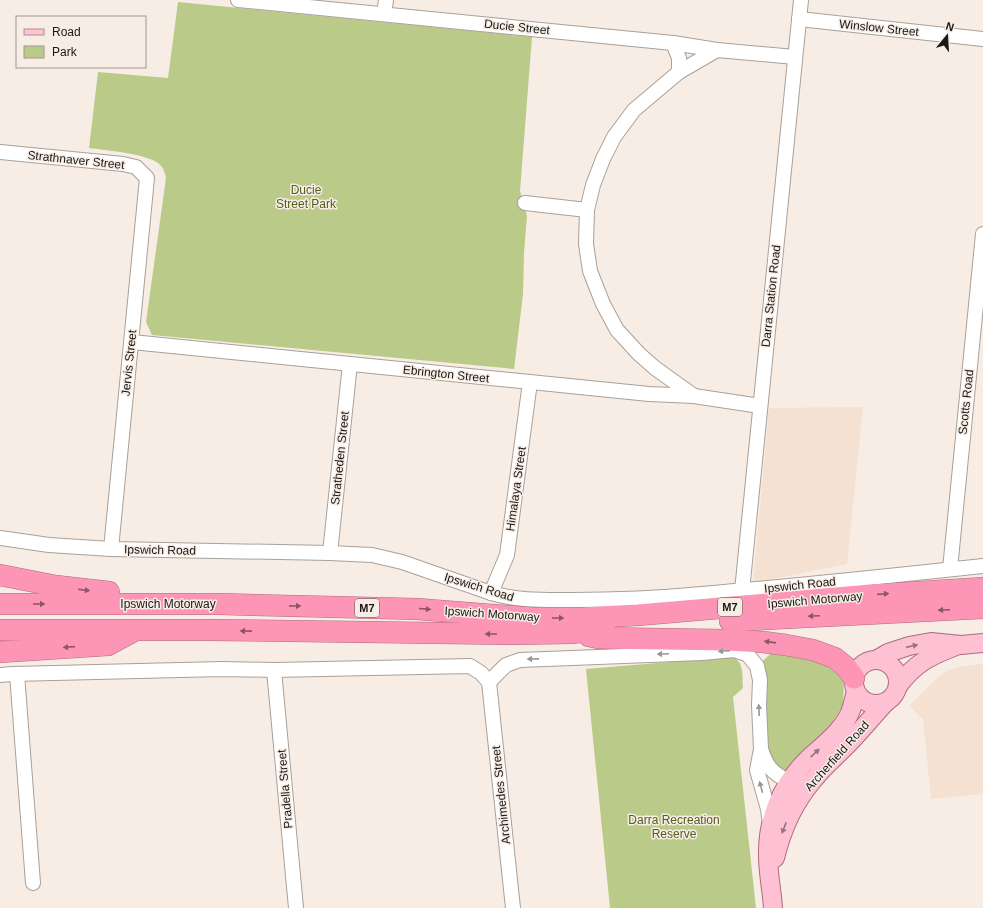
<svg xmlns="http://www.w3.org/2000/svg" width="983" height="908" font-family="Helvetica,sans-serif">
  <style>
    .commercial { fill: #f4e1d1 }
    .green { fill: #baca88 }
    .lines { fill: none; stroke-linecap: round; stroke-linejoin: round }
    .minor-casing { stroke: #a9a098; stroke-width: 16 }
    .major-casing { stroke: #ae6a7d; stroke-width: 20 }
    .highway-casing { stroke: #ae6a7d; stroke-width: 22 }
    .minor { stroke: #fff; stroke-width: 14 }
    .major { stroke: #fec0d3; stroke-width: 18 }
    .highway { stroke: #fd96b6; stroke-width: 21 }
    .oneway { fill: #8c5665 }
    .oneway2 { fill: #97747d }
    .oneway3 { fill: #989795 }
    .labels { text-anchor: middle; stroke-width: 3; stroke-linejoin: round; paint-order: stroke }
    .shield { fill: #f7ede5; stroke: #5c5753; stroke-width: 1 }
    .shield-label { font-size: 11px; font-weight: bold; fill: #1a1714 }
    .street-label { font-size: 12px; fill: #1a1714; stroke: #f7ede5 }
    .park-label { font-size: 12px; fill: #515d1f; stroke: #f7ede5 }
  </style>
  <rect width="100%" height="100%" fill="#f7ede5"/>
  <g class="commercial">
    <polygon points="863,407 847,564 753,583 769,408"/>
    <polygon points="983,664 983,794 931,799 923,719 909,706 939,676 947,671 957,667"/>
  </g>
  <g class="green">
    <path d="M 178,2 L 532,37 L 520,191 L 527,216 L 524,253 L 523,294 L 514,369 L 152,335 L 146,322 L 166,178 C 165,174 164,169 161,166 C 153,154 104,150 89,148 L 98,72 L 168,78 Z"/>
    <polygon points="772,652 817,660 836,669 844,681 843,705 828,730 787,773 775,767 766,756 765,672 763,661"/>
    <path d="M 729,657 C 745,658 742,676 743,688 L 733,697 L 756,908 L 610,908 L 586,669 Z"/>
  </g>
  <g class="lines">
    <g class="minor-casing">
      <g id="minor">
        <polyline points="238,0 673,43 717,50 795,57"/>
        <polyline points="384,14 386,0"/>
        <polyline points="799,19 983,39"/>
        <polyline points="673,43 679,58 679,72"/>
        <polyline points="0,152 123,164 136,167 147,178 111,549"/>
        <polyline points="525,203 587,210"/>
        <polyline points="132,342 649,394 694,396 760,406"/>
        <polyline points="694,396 655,368 639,354 617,330 603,304 590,271 586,244 587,210 593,185 603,159 614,137 634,110 679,72 717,50"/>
        <path d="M 0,538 L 49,545 L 111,549 L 330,553 L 372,555 L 402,562 L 491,593 C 518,601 544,600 572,600 C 616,600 659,598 702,594 C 796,586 890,576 983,566"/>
        <polyline points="330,553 350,364"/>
        <polyline points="950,569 983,234"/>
        <polyline points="742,591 801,0"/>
        <polyline points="491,593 507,555 530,382"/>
        <polyline points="274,670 296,908"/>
        <polyline points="17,674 33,883"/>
        <polyline points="0,675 12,674 223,669 274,670 470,666 481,673 489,682"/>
        <polyline points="489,682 506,665 520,660 702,653 734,650 747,654 757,666 760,680 759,705 761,749 757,770 768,809 770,824"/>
        <polyline points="489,682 513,908"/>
        <path d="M 761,749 C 767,768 772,772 789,782 L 799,779"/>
      </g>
    </g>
    <g class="major-casing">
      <g id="major">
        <circle cx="876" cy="682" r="22"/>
        <polyline points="876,660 888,653 909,646 931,642 961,645 983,643"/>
        <path d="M 898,686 C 915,663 930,656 956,646"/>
        <path d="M 775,858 C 782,829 794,802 814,779 C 825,765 839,754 851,741 C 863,728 874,715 886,702"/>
        <path d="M 773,908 C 772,891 768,873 768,856 C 767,820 781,786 807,760 C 823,745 843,731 851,710 C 853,704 854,698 856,692"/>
      </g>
    </g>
    <g class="highway-casing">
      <g id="highway">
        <polyline points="0,575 56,586 109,592"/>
        <polyline points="0,604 219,604 417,609 533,618 581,618 638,615 871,595 983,588"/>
        <polyline points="730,621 983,608"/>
        <polyline points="0,630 211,630 514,634 572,633 605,629"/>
        <polyline points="589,636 598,638 727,640 763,642 786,645 813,650 835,658 846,667 854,678"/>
        <polyline points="0,652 108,645 132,632"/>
      </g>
    </g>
    <use href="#minor" class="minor"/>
    <use href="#major" class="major"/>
    <use href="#highway" class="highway"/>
  </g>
  <defs><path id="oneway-solid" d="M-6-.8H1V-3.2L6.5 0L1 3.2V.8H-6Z"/></defs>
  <g class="oneway">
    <use href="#oneway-solid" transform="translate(84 590) rotate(7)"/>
    <use href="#oneway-solid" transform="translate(883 594) rotate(-4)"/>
    <use href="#oneway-solid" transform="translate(39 604)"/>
    <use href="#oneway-solid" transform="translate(295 606) rotate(1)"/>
    <use href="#oneway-solid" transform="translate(425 609) rotate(5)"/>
    <use href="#oneway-solid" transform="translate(944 610) rotate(177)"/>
    <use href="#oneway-solid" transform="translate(814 616) rotate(177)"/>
    <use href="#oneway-solid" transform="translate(558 618)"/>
    <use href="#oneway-solid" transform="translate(246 631) rotate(-179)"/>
    <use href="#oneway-solid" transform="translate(491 634) rotate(-180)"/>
    <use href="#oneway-solid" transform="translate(770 642) rotate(-172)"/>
    <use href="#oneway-solid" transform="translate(69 647) rotate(176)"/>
  </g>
  <g class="oneway2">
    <use href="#oneway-solid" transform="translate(912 646) rotate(-13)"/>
    <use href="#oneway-solid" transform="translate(815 753) rotate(-43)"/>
    <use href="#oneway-solid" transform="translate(784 828) rotate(111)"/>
  </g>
  <g class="oneway3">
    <use href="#oneway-solid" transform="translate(724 651) rotate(176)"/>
    <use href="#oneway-solid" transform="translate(663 654) rotate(178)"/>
    <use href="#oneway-solid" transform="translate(533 659) rotate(179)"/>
    <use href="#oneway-solid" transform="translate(759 710) rotate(-92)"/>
    <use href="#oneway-solid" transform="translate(761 787) rotate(-105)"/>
  </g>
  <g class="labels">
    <g class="shield">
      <rect x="718" y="598" width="24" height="18" rx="3"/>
      <rect x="355" y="599" width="24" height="18" rx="3"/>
    </g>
    <g class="shield-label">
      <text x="730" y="611">M7</text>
      <text x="367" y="612">M7</text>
    </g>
    <g class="street-label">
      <text transform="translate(517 27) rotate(6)" y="4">Ducie Street</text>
      <text transform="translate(879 28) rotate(6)" y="4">Winslow Street</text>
      <text transform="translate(76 160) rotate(6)" y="4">Strathnaver Street</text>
      <text transform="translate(771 296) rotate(-84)" y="4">Darra Station Road</text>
      <text transform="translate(129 363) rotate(-84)" y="4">Jervis Street</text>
      <text transform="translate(446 374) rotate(6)" y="4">Ebrington Street</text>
      <text transform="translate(966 402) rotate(-84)" y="4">Scotts Road</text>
      <text transform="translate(340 458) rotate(-84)" y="4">Stratheden Street</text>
      <text transform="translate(516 489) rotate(-82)" y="4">Himalaya Street</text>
      <text transform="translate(160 550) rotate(1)" y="4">Ipswich Road</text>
      <text transform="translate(800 585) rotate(-6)" y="4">Ipswich Road</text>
      <text transform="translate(479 587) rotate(17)" y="4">Ipswich Road</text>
      <text transform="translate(815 600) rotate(-5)" y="4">Ipswich Motorway</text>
      <text x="168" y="608">Ipswich Motorway</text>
      <text transform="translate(492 614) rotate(4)" y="4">Ipswich Motorway</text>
      <text transform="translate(837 756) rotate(-48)" y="4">Archerfield Road</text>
      <text transform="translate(285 789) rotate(-95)" y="4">Pradella Street</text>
      <text transform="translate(501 795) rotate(-96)" y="4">Archimedes Street</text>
    </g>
    <g class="park-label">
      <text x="306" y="194">Ducie<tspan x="306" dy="14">Street Park</tspan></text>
      <text x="674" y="824">Darra Recreation<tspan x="674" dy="14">Reserve</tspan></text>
    </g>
  </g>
  <rect x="16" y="16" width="130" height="52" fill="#f7ede5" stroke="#9f9791"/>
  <rect x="24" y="29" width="20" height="6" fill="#fec0d3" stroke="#9f9791"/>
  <text x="52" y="36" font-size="12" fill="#1a1714">Road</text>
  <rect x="24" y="46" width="20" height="12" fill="#baca88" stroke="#9f9791"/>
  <text x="52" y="56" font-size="12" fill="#1a1714">Park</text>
  <g transform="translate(947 36) rotate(18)" stroke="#f7ede5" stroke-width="3" paint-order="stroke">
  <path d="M0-3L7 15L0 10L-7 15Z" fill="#1a1714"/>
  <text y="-6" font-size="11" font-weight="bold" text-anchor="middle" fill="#1a1714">N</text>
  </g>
</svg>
